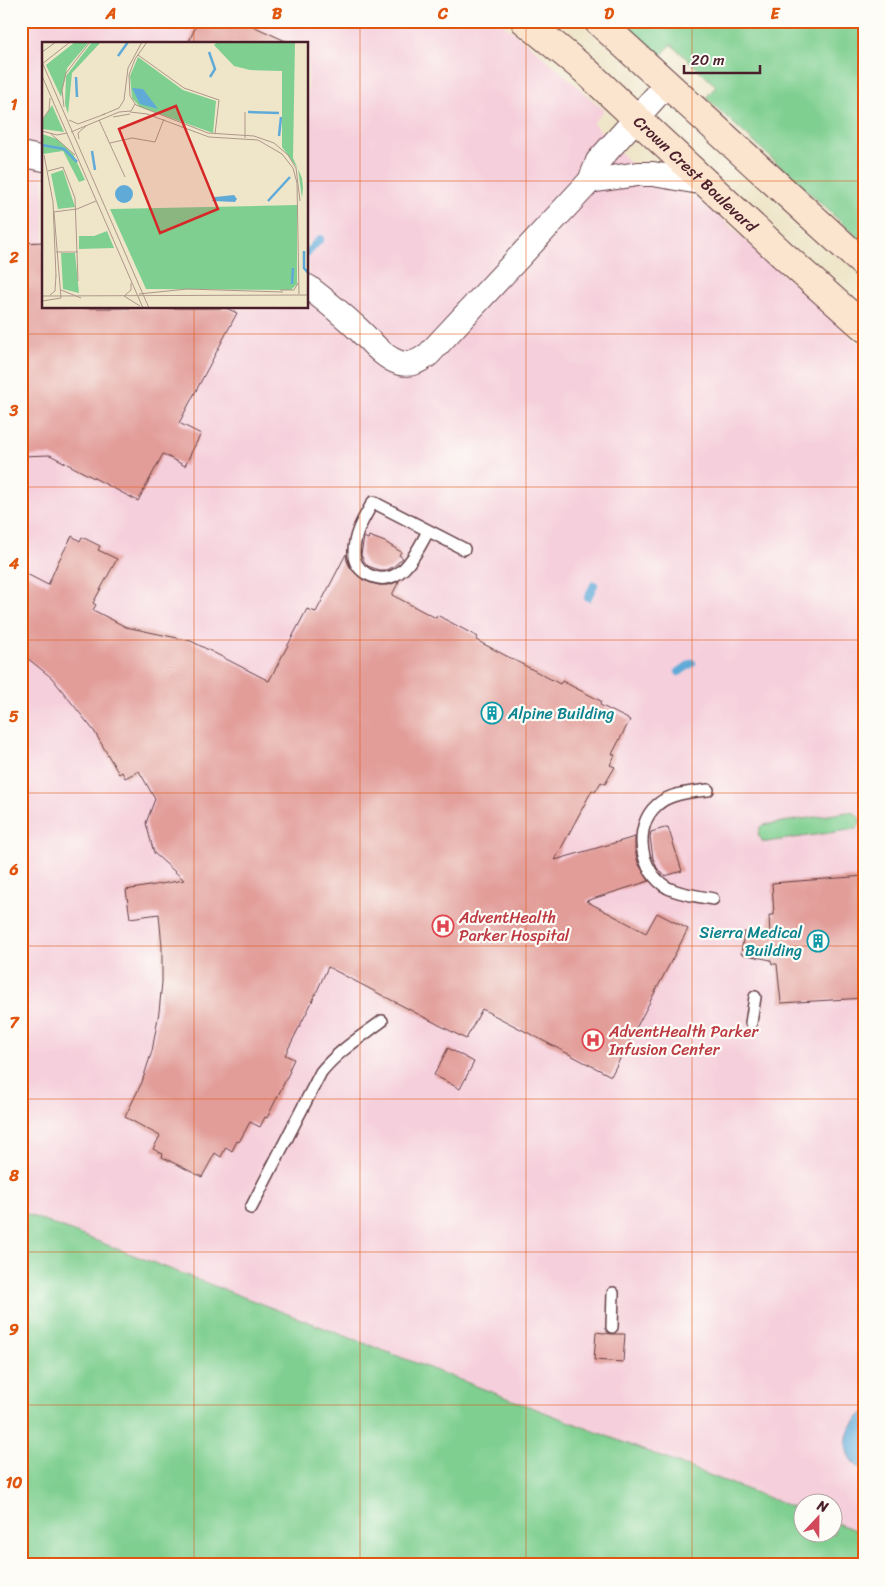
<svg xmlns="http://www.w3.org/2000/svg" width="886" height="1586" font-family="Sriracha,sans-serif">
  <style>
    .built { fill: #f5cfdb; fill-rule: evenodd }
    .green { fill: #7fcf90; stroke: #64775e }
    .water { fill: #60aad8; stroke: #556482 }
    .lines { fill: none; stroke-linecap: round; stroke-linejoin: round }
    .stream { stroke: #60aad8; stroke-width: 8 }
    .building { fill: #e29d99 }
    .service-casing { stroke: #633d43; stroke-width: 14 }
    .minor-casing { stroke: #633d43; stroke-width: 26 }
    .secondary-casing { stroke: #633d43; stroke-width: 30 }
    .service { stroke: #fff; stroke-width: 11 }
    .minor { stroke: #fff; stroke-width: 24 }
    .secondary { stroke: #fbe5cf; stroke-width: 28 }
    .grid { fill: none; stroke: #e0560e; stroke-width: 1; stroke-opacity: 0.55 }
    .labels { text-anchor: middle; stroke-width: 4.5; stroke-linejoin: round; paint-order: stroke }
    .street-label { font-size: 16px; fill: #4a1f2b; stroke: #fdfcf7 }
    .culture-label { font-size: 16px; fill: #0d838f; stroke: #fdfcf7; text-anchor: start }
    .health-label { font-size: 16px; fill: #be3a42; stroke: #fdfcf7; text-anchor: start }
    .inset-river { fill: none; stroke: #60aad8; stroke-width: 2.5 }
    .inset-road { fill: none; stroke: #ad968a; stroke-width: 1 }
    .view { fill: #d62828; fill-opacity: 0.15; stroke: #d62828; stroke-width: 2.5 }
    .inset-edge { fill: none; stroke: #4a1f2b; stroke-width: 2.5 }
    .neatline { fill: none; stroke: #e0560e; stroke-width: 2 }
    .grid-label { font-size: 16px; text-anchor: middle; font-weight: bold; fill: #e0560e }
  </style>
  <rect width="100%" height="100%" fill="#fdfcf7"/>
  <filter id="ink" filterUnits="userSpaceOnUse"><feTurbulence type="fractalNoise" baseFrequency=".02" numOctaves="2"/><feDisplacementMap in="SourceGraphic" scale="10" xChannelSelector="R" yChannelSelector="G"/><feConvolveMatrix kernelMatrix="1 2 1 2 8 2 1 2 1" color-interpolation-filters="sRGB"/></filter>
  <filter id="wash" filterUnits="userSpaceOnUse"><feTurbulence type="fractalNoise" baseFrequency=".0096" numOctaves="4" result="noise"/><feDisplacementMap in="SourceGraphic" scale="20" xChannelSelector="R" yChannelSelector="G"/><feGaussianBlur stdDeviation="1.12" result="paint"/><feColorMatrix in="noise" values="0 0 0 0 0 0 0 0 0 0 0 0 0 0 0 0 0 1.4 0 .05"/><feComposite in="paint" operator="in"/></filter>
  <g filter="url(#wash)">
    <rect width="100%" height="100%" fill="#efe6ca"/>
    <path class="built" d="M 21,21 L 499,21 L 536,50 L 604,110 L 593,123 L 650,185 L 678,189 L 695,197 L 719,216 L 865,349 L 865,1565 L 21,1565 ZM 44,44 L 308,44 L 308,308 L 44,308 ZM 804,1504 L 834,1504 L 834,1534 L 804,1534 Z"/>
    <g class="green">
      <polygon points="621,21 865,21 865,244 706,98 716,86 671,44 660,57"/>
      <path d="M 848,812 C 855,812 861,816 860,824 L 856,829 L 767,842 L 763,842 L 758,834 L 760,827 L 763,825 Z"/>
      <polygon points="21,1212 803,1511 804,1534 834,1534 834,1522 865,1534 865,1565 21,1565"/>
    </g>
    <path class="water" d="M 865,1412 L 865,1471 C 837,1458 843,1427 865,1412 Z"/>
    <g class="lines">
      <g class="stream">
        <polyline points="308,252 320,239"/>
        <polyline points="588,597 594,585"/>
        <polyline points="679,672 692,663"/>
      </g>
    </g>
    <g id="blocks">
      <g class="building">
        <polygon points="198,21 242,21 292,44 188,44"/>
        <polygon points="44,242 44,308 226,308 237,313 179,423 201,434 193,449 185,466 163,454 138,501 50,455 21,456 21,243"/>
        <polygon points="72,536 80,541 82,537 100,546 98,550 117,559 93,603 96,605 93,610 126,627 191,641 269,681 307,609 316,612 346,554 347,561 351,569 363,580 379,585 389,585 399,581 392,595 436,618 437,615 478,637 476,640 560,684 562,681 601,701 600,705 630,720 612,754 615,755 610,765 615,767 605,784 601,782 595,792 592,790 555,860 635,837 635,850 638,863 649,881 586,901 646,933 657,913 688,929 611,1076 482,1009 466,1039 328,967 311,1004 285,1055 294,1059 289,1070 290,1071 267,1118 265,1117 260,1127 250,1122 239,1142 237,1141 232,1151 226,1147 221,1157 215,1153 202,1177 162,1157 163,1154 153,1149 160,1136 125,1117 142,1082 152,1051 159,1012 162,982 162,947 159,914 130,918 126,890 184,880 154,853 146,823 155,799 139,771 125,778 122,772 119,774 94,731 52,678 21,653 21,571 48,585 58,562"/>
        <polygon points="369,536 385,542 401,552 399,555 403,558 393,567 387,570 379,570 368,566 364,561 361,555 364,537 368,539"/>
        <polygon points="668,827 682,871 665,876 657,868 653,858 650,837 651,832"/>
        <polygon points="865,876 865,998 781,1003 777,964 772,964 771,960 741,954 744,932 770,936 769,915 774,915 772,883"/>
        <polygon points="448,1048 474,1062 460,1089 434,1075"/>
        <polygon points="596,1332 611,1334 625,1334 623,1362 594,1360"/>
      </g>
    </g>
  </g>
  <g filter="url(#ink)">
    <use href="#blocks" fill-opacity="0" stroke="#633d43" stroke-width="1"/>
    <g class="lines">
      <g class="service-casing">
        <g id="service">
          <path d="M 428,531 C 416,554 399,591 367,574 C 359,570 353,561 354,552 C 354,533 364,518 373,502 L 464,549"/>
          <path d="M 708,790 C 691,792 670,793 657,805 C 632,827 640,873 668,888 C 682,895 699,896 713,899"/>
          <polyline points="751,1023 755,997"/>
          <path d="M 251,1208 L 321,1072 C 338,1051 361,1037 382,1021"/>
          <polyline points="612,1327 613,1293"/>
        </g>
      </g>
      <g class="minor-casing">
        <g id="minor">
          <polyline points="21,154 44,159"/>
          <polyline points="590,181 638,174 653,174 705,183"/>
          <path d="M 308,287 C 325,300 342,314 358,329 C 370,340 383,358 400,363 C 411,366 419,361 428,355 L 590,181 L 598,161 L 667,84"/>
        </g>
      </g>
      <g class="secondary-casing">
        <g id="secondary">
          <path id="s1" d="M 525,21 L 586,71 L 783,255 L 865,328"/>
          <polyline points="598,21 865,265"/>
        </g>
      </g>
      <use href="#service" class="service"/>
      <use href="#minor" class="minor"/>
      <use href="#secondary" class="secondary"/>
    </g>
  </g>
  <path class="grid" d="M 194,21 L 194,44M 360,21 L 360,1565M 526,21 L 526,1565M 692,21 L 692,1565M 21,181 L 44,181M 308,181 L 865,181M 194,308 L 194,1565M 21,334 L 865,334M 21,487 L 865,487M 21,640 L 865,640M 21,793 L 865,793M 21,946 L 865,946M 21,1099 L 865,1099M 21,1252 L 865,1252M 21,1405 L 865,1405"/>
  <defs>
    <g id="building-ring" transform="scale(1.125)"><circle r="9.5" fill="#fdfcf7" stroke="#0f9aa8" stroke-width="1.5"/><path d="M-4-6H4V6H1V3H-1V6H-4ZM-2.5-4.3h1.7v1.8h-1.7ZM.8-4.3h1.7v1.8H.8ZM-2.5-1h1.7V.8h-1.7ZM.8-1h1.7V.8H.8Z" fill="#0f9aa8"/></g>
    <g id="hospital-ring" transform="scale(1.125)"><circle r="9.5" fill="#fdfcf7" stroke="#e0444e" stroke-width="1.5"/><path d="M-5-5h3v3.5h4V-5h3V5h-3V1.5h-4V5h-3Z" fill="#e0444e"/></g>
  </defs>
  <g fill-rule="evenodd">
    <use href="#building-ring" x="492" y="713"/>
    <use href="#hospital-ring" x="443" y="926"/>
    <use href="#building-ring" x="818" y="941"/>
    <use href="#hospital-ring" x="593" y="1040"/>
  </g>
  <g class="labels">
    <g class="street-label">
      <text dy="6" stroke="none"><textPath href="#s1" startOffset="229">Crown Crest Boulevard</textPath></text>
    </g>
    <g class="culture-label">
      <text x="508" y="719">Alpine Building</text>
      <text x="802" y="938" text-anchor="end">Sierra Medical<tspan x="802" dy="18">Building</tspan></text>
    </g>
    <g class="health-label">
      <text x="459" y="923">AdventHealth<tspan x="459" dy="18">Parker Hospital</tspan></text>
      <text x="609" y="1037">AdventHealth Parker<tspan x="609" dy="18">Infusion Center</tspan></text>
    </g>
  </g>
  <g transform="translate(42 42)">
    <rect width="266" height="266" fill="#efe6ca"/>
    <path d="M 33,0 L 47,0 L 25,26 L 19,55 L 4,23 ZM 50,0 L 59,0 L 30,31 L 26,72 L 23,62 L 24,34 ZM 175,0 L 253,0 L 251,116 L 260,136 L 261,146 L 260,156 L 256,127 L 240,105 L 240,29 L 208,28 L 192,24 L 172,3 ZM 96,15 L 141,48 L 174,59 L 171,91 L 98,65 L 90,56 L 88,34 ZM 10,63 L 22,90 L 0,87 L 0,79 ZM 0,92 L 15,97 L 31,112 L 43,138 L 37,140 L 21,109 L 1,112 ZM 21,128 L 33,165 L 16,167 L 9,132 ZM 255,163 L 255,242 L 249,248 L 104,247 L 68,167 ZM 65,189 L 72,206 L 37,207 L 37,194 L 52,194 ZM 19,211 L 33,211 L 37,251 L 21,247 Z" fill="#7fcf90"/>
    <path d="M 90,46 L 101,47 L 116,67 L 98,62 ZM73 152a9 9 0 1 1 18 0a9 9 0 1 1-18 0ZM 192,153 L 195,157 L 193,160 L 170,159 L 173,155 Z" fill="#60aad8"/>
    <path class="inset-river" d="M 167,10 L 173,27 L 168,35M 76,14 L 86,0M 34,35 L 35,55M 206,70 L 237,71M 237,94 L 239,75M 0,103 L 22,107 L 35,120M 50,109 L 53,128M 226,159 L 248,135M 262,209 L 262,226 L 267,232M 250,242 L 251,226"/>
    <path class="inset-road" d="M 105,0 L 93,17 L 87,33 L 88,54 L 94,63 L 166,91 L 212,94 L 232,101 L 246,113 L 254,126 L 258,159M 0,10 L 14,0M 96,13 L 142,46 L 177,58 L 173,92M 0,20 L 107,266M 0,22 L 28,0M 0,34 L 101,266M 22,65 L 20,48 L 24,31 L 48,0M 88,70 L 105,72 L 167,95 L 216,98 L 240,112 L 251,126 L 255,141 L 257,252M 203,70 L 203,96M 60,73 L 77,66 L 82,58 L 86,26 L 100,0M 71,75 L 88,72M 0,78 L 7,68 L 8,56M 27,78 L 36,82 L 63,72M 57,78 L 83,135M 0,89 L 15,93 L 25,91M 29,90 L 77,70 L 89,69 L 93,62M 8,91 L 33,113M 37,97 L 36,91 L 44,84M 68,101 L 90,96 L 113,100 L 122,77M 2,113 L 11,160 L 14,234M 6,129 L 21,125 L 33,156 L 36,239M 11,170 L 35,167 L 54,159M 12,170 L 19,256M 14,210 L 36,210M 19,248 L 39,256M 238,248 L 252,248 L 256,241M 97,252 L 145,247 L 241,250M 8,253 L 13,249 L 14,233M 0,254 L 267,253M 82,254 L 89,248 L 89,241M 82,254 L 98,264M 0,259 L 19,256"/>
    <path class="view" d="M 134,64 L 176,167 L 118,191 L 77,87 Z"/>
    <rect width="266" height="266" class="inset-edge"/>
  </g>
  <rect width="886" height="1586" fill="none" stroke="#fdfcf7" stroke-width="55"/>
  <g transform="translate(818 1518) rotate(22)"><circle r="24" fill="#fdfcf7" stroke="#b5a4a5"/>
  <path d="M0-4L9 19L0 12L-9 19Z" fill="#d1495b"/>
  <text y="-8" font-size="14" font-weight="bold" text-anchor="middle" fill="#4a1f2b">N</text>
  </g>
  <path d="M684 65v8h76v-8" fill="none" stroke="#4a1f2b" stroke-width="2.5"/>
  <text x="691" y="65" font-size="15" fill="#4a1f2b" stroke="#fdfcf7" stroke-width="4" paint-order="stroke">20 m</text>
  <rect x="28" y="28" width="830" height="1530" class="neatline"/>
  <g class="grid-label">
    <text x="111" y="19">A</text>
    <text x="277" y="19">B</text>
    <text x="443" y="19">C</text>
    <text x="609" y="19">D</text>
    <text x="775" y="19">E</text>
    <text x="14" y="110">1</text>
    <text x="14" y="263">2</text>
    <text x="14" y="416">3</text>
    <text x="14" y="569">4</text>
    <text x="14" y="722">5</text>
    <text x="14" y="875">6</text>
    <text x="14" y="1028">7</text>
    <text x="14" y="1181">8</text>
    <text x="14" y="1335">9</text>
    <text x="14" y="1488">10</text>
  </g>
</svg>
